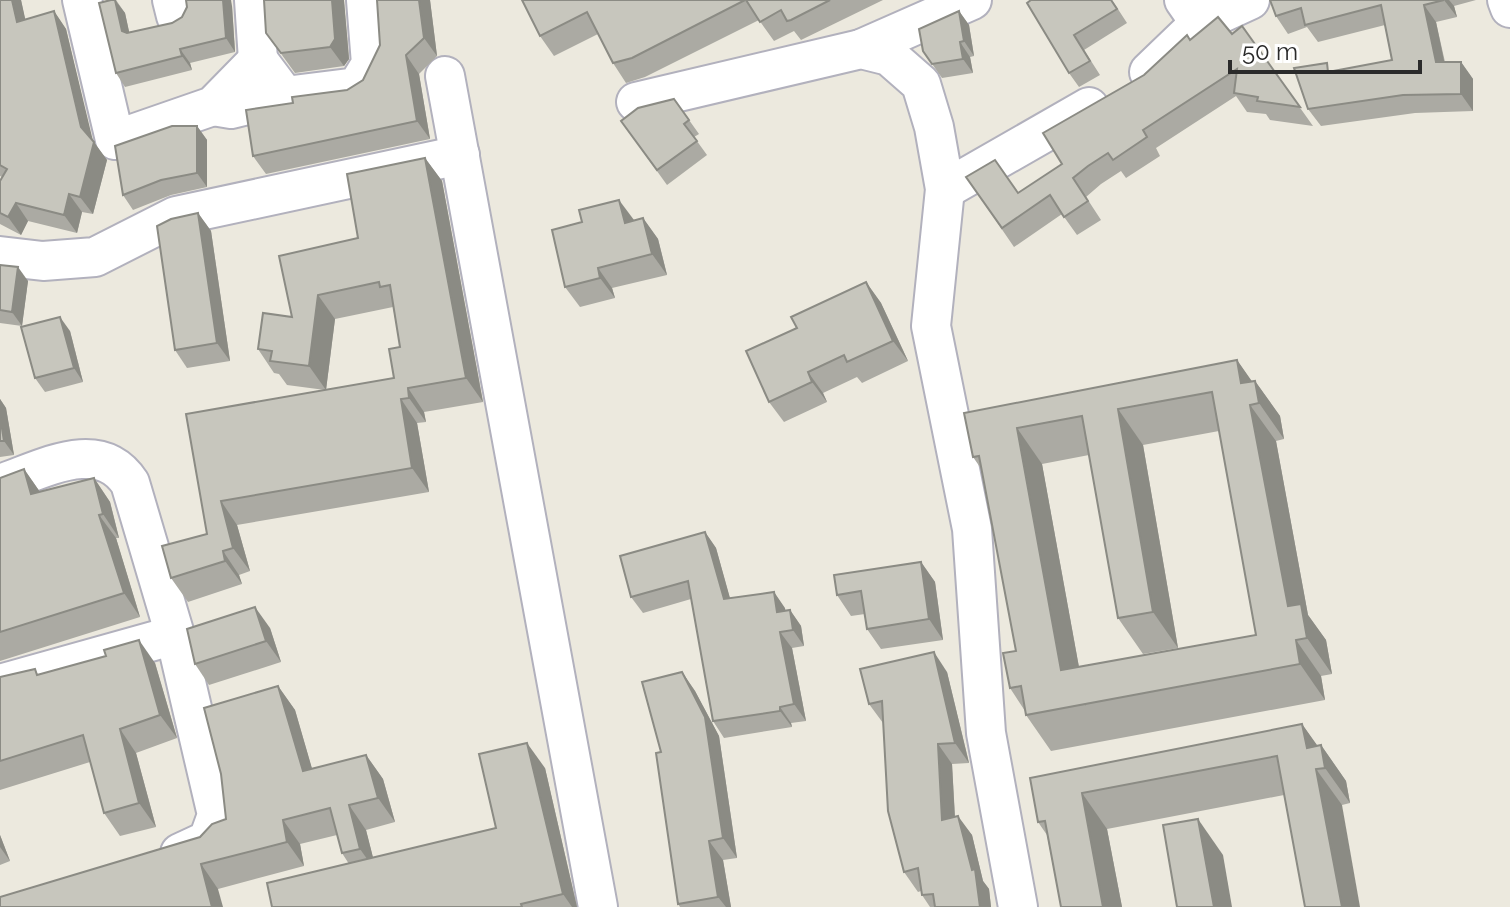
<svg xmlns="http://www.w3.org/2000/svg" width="1510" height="907" font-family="Raleway,sans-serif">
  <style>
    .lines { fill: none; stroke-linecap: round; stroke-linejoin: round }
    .minor-casing { stroke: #b2b1bd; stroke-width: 42 }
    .minor { stroke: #fff; stroke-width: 38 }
    .wall { fill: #abaaa3; fill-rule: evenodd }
    .shaded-wall { fill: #8b8b84 }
    .building { fill: #c7c6bd; stroke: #8b8b84; stroke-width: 2; fill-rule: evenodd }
  </style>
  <rect width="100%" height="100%" fill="#ece9de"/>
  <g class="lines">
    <g class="minor-casing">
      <g id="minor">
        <polyline points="82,0 115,140 213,106 258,60 285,96"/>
        <polyline points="172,0 176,16"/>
        <polyline points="254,0 258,60"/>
        <polyline points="1507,0 1510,8"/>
        <polyline points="1200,23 1250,0"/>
        <polyline points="861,49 972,0"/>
        <polyline points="1149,72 1200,23 1184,0"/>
        <polyline points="445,76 598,907"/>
        <polyline points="636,102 861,49 889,56 921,84 934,127 945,189 931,326 972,529 986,733 1018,907"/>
        <polyline points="213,106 231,109 285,96 357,87 371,64 366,0"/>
        <polyline points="951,186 1089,107"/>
        <polyline points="0,256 43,261 95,257 176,216 460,155"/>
        <path d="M 0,484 C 42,470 99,436 130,483 L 175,635 L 217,815 L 208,840 L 180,853"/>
        <polyline points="0,684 175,635"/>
      </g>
    </g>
    <use href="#minor" class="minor"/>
  </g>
  <g class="wall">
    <polygon points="0,0 21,0 25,20 54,11 66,29 92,140 107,160 93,214 82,212 77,233 28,221 21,235 0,224 0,181 2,177 0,176"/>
    <polygon points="116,0 125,13 129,32 172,23 182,17 187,7 232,6 235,52 190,63 192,70 125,87 116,73"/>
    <polygon points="377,0 430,0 437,56 419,74 430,139 266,174 253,156 293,103 347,90 363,80 380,45"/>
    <polygon points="522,0 883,0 801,40 794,31 774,41 759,20 645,77 626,83 613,63 598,34 554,56 540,36"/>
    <polygon points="1031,0 1112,0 1127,23 1084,50 1100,75 1079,87 1069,73"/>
    <polygon points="1270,0 1476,0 1454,6 1457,17 1436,22 1445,62 1461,62 1473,79 1473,111 1415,113 1321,126 1308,109 1332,71 1392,60 1385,25 1318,42 1307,27 1288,34 1276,16"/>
    <polygon points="344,2 349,59 344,66 295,73 266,33"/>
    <polygon points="959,11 969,25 974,56 970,57 973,73 942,78 923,51"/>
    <polygon points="1242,26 1313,126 1270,120 1266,114 1247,112 1236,96 1156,148 1160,156 1126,178 1121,171 1101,184 1086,197 1101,220 1077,235 1062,214 1014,247 966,177 1018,193 1062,164 1144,75 1190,40 1232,34"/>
    <polygon points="674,99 699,134 694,137 707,155 667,185 621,121"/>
    <polygon points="197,126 207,140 207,187 171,195 133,210 123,195"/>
    <path d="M 425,158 L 442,181 L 483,402 L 424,412 L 426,422 L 417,423 L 429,492 L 237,525 L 250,571 L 239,575 L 242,584 L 188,602 L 171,578 L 207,534 L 186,414 L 325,390 L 287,385 L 279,374 L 274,373 L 258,349 L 292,317 ZM 393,307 L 400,347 L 394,378 L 326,390 L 335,319 Z"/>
    <polygon points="198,213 211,231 230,361 187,368 175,350"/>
    <polygon points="643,218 658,239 667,275 612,288 615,298 580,307 565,287 634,220"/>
    <polygon points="0,265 28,281 22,326 0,323"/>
    <polygon points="866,282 881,303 908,361 862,383 857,377 823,393 827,402 784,422 769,402 797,328"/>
    <polygon points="70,331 83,382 45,392 35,378"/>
    <path d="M 1237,360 L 1251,381 L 1255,381 L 1280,416 L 1284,439 L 1276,441 L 1308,615 L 1326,640 L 1332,674 L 1321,676 L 1325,700 L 1051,751 L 1026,715 L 1025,711 L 1010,688 L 1016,651 L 982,470 L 973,457 L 964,413 ZM 1219,431 L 1256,635 L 1079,667 L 1042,464 L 1089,455 L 1118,618 L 1143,654 L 1178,648 L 1143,445 Z"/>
    <polygon points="0,399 6,408 14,455 0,457"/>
    <polygon points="24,469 40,492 94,478 110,502 119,538 116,538 140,617 0,661 0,478"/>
    <polygon points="705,532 716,548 730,599 774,592 786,611 790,610 801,626 804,646 792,648 806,721 791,723 792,727 724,738 713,721 691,599 643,613 631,597"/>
    <polygon points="921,562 935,582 943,640 881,649 867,629 865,614 851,616 837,595"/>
    <polygon points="270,628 281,662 209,685 195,664"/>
    <polygon points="155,663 177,738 136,753 156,827 120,836 104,813 90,762 0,790 0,677 39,675"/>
    <polygon points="682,672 695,691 719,736 737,858 723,860 731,907 680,907 678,904 661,752"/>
    <polygon points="947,672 969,763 952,764 955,816 972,835 983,881 989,889 991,907 930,907 922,895 921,891 918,892 904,872 883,723 869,704"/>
    <polygon points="278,686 295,710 312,769 366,755 383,779 395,822 366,830 373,858 496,828 545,768 577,907 272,907 349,864 342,853 337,835 300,844 304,866 218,889 0,907 200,837 226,819"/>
    <polygon points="1302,724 1317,746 1321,745 1346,781 1350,803 1342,805 1284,795 1107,829 1122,907 1061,907 1047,835 1038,822 1030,778"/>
    <polygon points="0,835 10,861 0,865"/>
  </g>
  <g class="shaded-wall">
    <polygon points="12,0 21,0 30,40 17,22"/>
    <polygon points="115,0 125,13 132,45 122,31"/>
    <polygon points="223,0 231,0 232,6 235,52 226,38"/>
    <polygon points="332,0 344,0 349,59 344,66 330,47"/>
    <polygon points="419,0 430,0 437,56 424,38"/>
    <polygon points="1444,0 1449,0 1454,6 1457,17"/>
    <polygon points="1424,5 1436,22 1448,80 1436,62"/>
    <polygon points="54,11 66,29 94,145 94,142 107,160 93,214 80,197 81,127"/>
    <polygon points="959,11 969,25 974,56 964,41"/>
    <polygon points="960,42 970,57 973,73 963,59"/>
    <polygon points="180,49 190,63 192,70 182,56"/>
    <polygon points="406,55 419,74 430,139 417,121"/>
    <polygon points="1461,62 1473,79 1473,111 1461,94"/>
    <polygon points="197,126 207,140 207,187 197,173"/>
    <polygon points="425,158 442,181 483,402 466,378"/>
    <polygon points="69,194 82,212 77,233 64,215"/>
    <polygon points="619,200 634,220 625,223"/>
    <polygon points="16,203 28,221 21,235 8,217"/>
    <polygon points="198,213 211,231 230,361 217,343"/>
    <polygon points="643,218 658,239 667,275 652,254"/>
    <polygon points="18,267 28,281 22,326 12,312"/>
    <polygon points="598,268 612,288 615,298 600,278"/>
    <polygon points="866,282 881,303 908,361 893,341"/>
    <polygon points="318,295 335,319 326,390 309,366"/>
    <polygon points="60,317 70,331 83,382 74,368"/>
    <polygon points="1237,360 1256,387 1255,381 1280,416 1284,439 1259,403 1241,383"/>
    <polygon points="808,372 823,393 827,402 812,382"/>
    <polygon points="408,388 424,412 426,422 409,398"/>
    <polygon points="0,399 6,408 14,455 4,441 0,416"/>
    <polygon points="401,399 417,423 429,492 412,468"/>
    <polygon points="1250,405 1276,441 1308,615 1326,640 1332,674 1307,638 1288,606"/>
    <polygon points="1118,409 1143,445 1178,648 1153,612"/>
    <polygon points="1017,428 1042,464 1086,706 1061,670"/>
    <polygon points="24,469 40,492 31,494"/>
    <polygon points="94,478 110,502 119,538 103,514"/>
    <polygon points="221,501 237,525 250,571 233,548"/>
    <polygon points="99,515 116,538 140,617 124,593"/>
    <polygon points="705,532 716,548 735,616 724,599"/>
    <polygon points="223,551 239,575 242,584 225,561"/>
    <polygon points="921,562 935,582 943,640 929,619"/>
    <polygon points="774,592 785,608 788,628 777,612"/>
    <polygon points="255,607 270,628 281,662 266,641"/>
    <polygon points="790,610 801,626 804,646 793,630"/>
    <polygon points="780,632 792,648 806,721 794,704"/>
    <polygon points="139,640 155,663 177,738 160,715"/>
    <polygon points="1296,640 1321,676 1325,700 1300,664"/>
    <polygon points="934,652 947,672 969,763 955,743"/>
    <polygon points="682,672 695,691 719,736 737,858 723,838"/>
    <polygon points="278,686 295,710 320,796 303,771"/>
    <polygon points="780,707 791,723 792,727 780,711"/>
    <polygon points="1302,724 1322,752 1321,745 1346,781 1350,803 1325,768 1307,748"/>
    <polygon points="120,729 136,753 156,827 139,803"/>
    <polygon points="527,743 545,768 577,907 572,907 563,894"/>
    <polygon points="938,744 952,764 956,839 942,820"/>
    <polygon points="366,755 383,779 395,822 378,798"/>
    <polygon points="1316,769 1342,805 1360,907 1342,907"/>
    <polygon points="1082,793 1107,829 1122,907 1103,907"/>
    <polygon points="349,805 366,830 377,873 360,849"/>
    <polygon points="958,816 972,835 983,881 989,889 991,907 980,907"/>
    <polygon points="1198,819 1223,855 1232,907 1214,907"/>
    <polygon points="283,820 300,844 304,866 287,842"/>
    <polygon points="0,835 10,861 0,847"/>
    <polygon points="709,841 723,860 731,907 726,907 718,897"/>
    <polygon points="201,864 218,889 223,907 212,907"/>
  </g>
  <g class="building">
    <polygon points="0,0 12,0 17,22 54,11 81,127 94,142 80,197 69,194 64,215 16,203 8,217 0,213 0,181 7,169 0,165"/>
    <polygon points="111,0 115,0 122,31 127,33 172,23 182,17 187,7 186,0 223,0 226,38 180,49 182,56 116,73 99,3"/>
    <polygon points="264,0 332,0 335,39 330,47 281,53 266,33"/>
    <polygon points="377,0 419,0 424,38 406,55 417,121 253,156 246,110 293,103 292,97 347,90 363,80 380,45"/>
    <polygon points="522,0 745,0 632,58 613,63 587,12 540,36"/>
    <polygon points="746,0 830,0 791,20 787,21 781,10 760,22"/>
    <polygon points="1031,0 1111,0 1117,9 1074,35 1090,61 1069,73 1027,3"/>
    <polygon points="1270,0 1444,0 1424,5 1436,62 1461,62 1461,94 1403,95 1308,109 1294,68 1327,63 1328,72 1392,60 1381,5 1305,25 1301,8 1276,16"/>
    <polygon points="959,11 964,41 960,42 963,59 932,64 923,51 919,29"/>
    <polygon points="1218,17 1232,34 1242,26 1300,107 1257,101 1258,97 1234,93 1237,69 1143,130 1147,137 1113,160 1108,153 1088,166 1073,178 1088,201 1064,217 1050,195 1002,228 966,177 995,160 1018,193 1062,164 1043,133 1144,75 1187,35 1190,40"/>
    <polygon points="674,99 689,120 684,124 697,141 657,170 621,121 638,108"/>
    <polygon points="172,126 197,126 197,173 161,180 123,195 115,146"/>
    <polygon points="425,158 466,378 408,388 409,398 401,399 412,468 221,501 233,548 223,551 225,561 171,578 162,546 207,534 186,414 394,378 389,349 400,347 390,285 380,287 379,282 318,295 309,366 270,361 272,351 258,349 263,313 292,317 279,256 358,238 347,174"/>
    <polygon points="619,200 625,223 643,218 652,254 598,268 600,278 565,287 552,230 582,222 579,210"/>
    <polygon points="198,213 217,343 175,350 157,226 171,219"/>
    <polygon points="0,265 18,267 12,312 0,310"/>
    <polygon points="866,282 893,341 847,362 844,355 808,372 812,382 769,402 746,351 797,328 791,317"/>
    <polygon points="60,317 74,368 35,378 21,327"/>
    <path d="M 1237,360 L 1241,383 L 1255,381 L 1259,403 L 1250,405 L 1288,606 L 1301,604 L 1307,638 L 1296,640 L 1300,664 L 1026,715 L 1021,686 L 1010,688 L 1003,653 L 1016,651 L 979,456 L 973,457 L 964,413 ZM 1212,392 L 1256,635 L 1061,670 L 1017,428 L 1082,416 L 1118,618 L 1153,612 L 1118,409 Z"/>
    <polygon points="0,416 4,441 0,441"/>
    <polygon points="24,469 31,494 94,478 103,514 99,515 124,593 0,632 0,478"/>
    <polygon points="705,532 724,599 774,592 777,612 790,610 793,630 780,632 794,704 780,707 780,711 713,721 688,581 631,597 620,556"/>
    <polygon points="921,562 929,619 867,629 861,591 837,595 834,575"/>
    <polygon points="255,607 266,641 195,664 187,629"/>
    <polygon points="139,640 160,715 120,729 139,803 104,813 83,735 0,761 0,677 35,669 37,675 106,656 104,650"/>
    <polygon points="934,652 955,743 938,744 942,820 958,816 972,870 975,869 980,907 935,907 933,894 922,895 918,868 904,872 888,811 882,701 869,704 860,669"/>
    <polygon points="682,672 705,717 723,838 709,841 718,897 678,904 656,753 661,752 642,682"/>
    <polygon points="278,686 303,771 366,755 378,798 349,805 360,849 342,853 330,808 283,820 287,842 201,864 212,907 0,907 0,897 200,837 212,824 226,819 221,774 204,708"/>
    <polygon points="1302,724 1307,748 1321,745 1325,768 1316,769 1342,907 1305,907 1277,756 1082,793 1103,907 1061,907 1045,821 1038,822 1030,778"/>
    <polygon points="527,743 563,894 521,904 522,907 272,907 267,883 496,828 479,754"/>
    <polygon points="1198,819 1214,907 1177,907 1163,825"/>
  </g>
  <path d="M1230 60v12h190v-12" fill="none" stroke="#2b2b2b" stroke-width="4"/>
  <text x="1242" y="60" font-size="24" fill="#2b2b2b" stroke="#ffffff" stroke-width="6" paint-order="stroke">50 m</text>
</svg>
